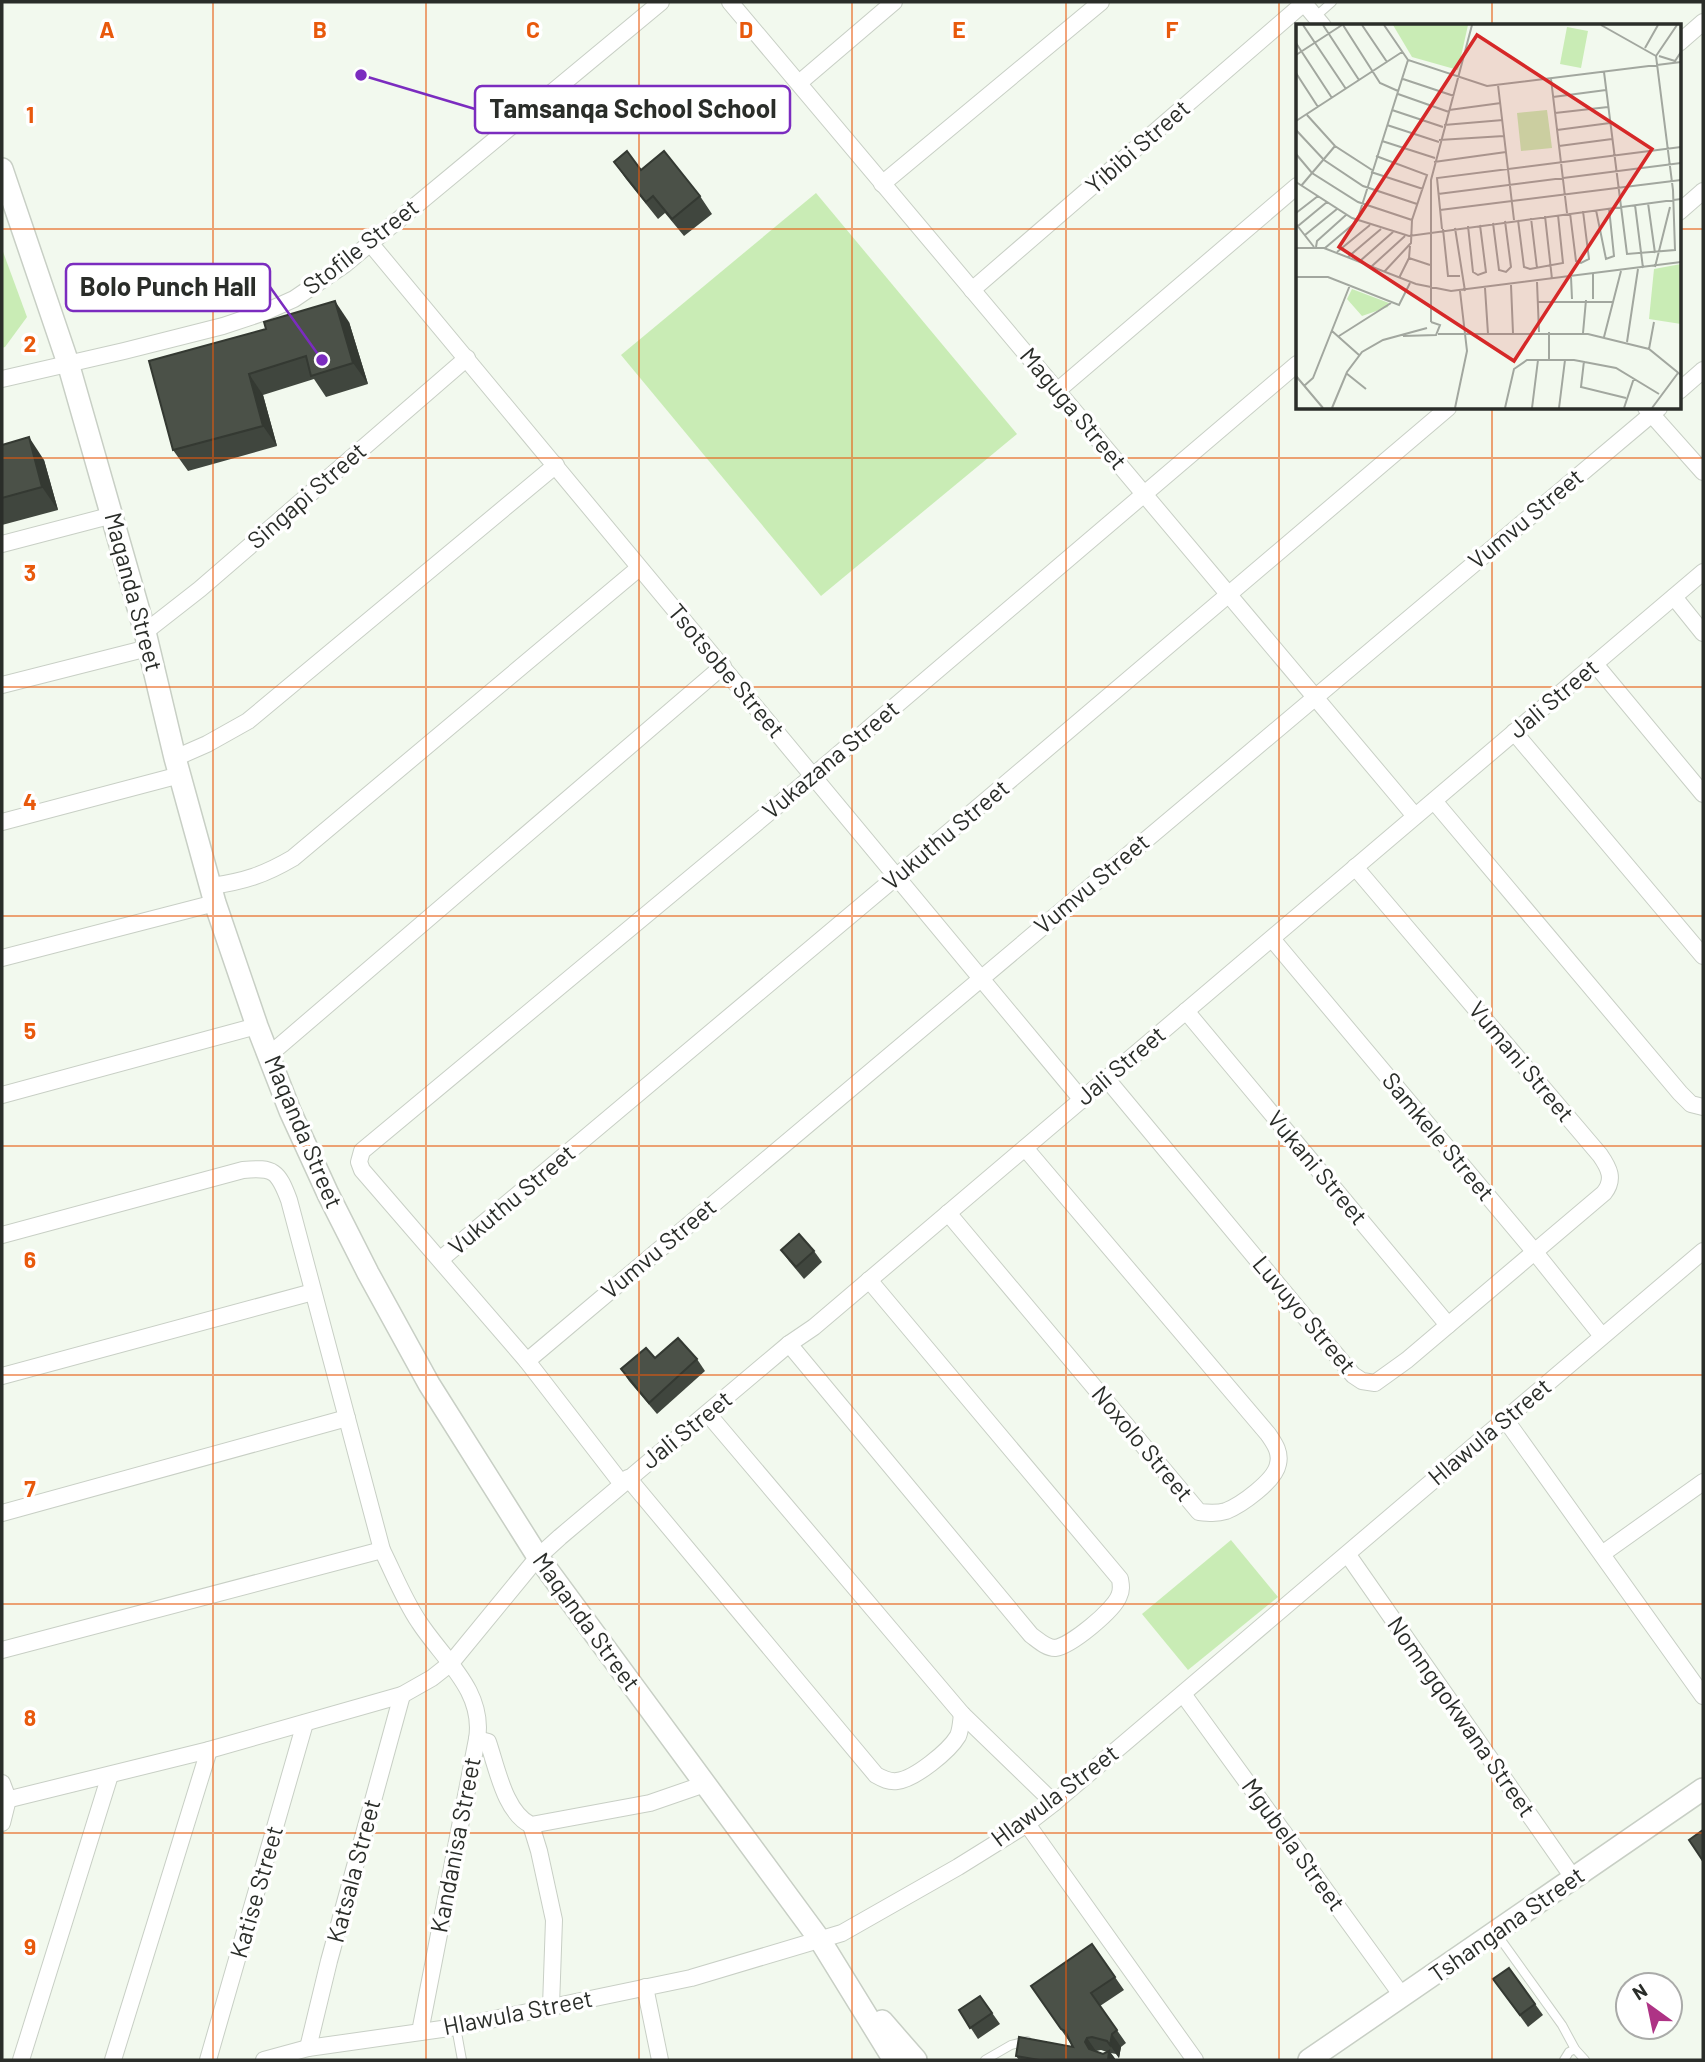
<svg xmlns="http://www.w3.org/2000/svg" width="1705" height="2062" font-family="Barlow,sans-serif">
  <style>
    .green { fill: #c9ecb5 }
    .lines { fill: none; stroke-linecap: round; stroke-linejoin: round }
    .service-casing { stroke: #c8cfc5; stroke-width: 10 }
    .minor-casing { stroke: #c8cfc5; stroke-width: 18 }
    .tertiary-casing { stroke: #c8cfc5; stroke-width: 24 }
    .service { stroke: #fff; stroke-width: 8 }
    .minor { stroke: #fff; stroke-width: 16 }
    .tertiary { stroke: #fff; stroke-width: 21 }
    .wall { fill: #40463e; fill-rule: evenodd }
    .shaded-wall { fill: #343932 }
    .building { fill: #4b5148; stroke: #343932; stroke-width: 2 }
    .grid { fill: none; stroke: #e8590c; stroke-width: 2; stroke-opacity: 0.55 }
    .labels { text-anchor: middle; stroke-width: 7; stroke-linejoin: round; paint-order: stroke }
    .street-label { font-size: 24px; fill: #2a2d29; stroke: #fff }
    .inset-road { fill: none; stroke: #a2a79f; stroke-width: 2 }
    .view { fill: #d62828; fill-opacity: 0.15; stroke: #d62828; stroke-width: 3.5 }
    .inset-edge { fill: none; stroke: #2a2d29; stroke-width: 3.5 }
    .grid-label { font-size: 23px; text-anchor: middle; font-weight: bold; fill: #e8590c; stroke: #fff; stroke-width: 7; stroke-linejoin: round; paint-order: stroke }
    .leader { fill: none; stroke: #7b2cbf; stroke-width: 2.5 }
    .callout-dot { fill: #7b2cbf; stroke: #fff; stroke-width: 2.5 }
    .callout { fill: #fff; stroke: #7b2cbf; stroke-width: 2.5 }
    .callout-label { font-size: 26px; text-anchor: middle; font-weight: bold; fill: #2a2d29 }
  </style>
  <rect width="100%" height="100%" fill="#f2f9ee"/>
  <g class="green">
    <polygon points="816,193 1017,434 821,596 621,355"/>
    <polygon points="2,249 27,317 5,347 2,348"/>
    <polygon points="1231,1540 1278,1597 1188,1670 1142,1614"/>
  </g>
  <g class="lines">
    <g class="service-casing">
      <g id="service">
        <polyline points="1315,17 1332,2"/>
        <polyline points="1496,1933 1562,2025 1575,2049 1585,2060"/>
        <polyline points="456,2027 462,2060"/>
        <polyline points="985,2060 1011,2045 1027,2041"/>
        <polyline points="1564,2060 1569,2052 1575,2049"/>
      </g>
    </g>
    <g class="minor-casing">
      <g id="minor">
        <polyline points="730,2 1415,816"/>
        <polyline points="1303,2 1323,26"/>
        <polyline points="1679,43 1703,22"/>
        <polyline points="799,83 894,2"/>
        <polyline points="882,184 1101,2"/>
        <polyline points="1679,212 1703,191"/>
        <polyline points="370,243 1082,1100"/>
        <polyline points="972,290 1304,3"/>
        <polyline points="2,379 124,351 223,326 265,312 294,299 344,265 661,2"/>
        <polyline points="1057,391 1297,186"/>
        <polyline points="1679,391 1703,370"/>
        <polyline points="1646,408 1703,472"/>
        <polyline points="2,544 113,515"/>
        <polyline points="1674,597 1703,633"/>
        <polyline points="145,632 200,589 467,358"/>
        <polyline points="1595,664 1703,794"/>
        <polyline points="2,685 148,648"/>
        <polyline points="1514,732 1703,956"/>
        <polyline points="175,758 207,744 248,721 556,465"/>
        <polyline points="1434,801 1680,1093 1691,1104 1703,1107"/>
        <polyline points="2,822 180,775"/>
        <path d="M 212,886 C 245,881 264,875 293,858 L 639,568"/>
        <polyline points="1272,939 1534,1251 1602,1336"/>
        <polyline points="2,958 215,903"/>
        <polyline points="1186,1011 1448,1325"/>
        <polyline points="269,1055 723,666"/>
        <path d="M 1106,1078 L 1353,1375 L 1362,1381 L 1375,1383 L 1407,1360 L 1604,1193 C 1615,1179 1609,1168 1600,1155 L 1355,867"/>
        <polyline points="2,1095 257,1026"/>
        <path d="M 948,1213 L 1199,1512 C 1208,1513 1217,1514 1226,1511 C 1241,1505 1275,1481 1278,1464 C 1281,1452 1274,1443 1268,1434 L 1025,1148"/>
        <path d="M 2,1235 L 243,1170 C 274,1167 278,1171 289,1200 L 382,1550 C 394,1574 404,1600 419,1622 C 443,1659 485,1691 477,1739 L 420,2032"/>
        <polyline points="441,1259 896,877 1448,408"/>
        <path d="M 789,1344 L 1031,1635 C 1038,1640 1046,1648 1055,1648 C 1071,1646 1114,1610 1119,1596 C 1122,1590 1121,1585 1120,1579 L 869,1280"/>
        <polyline points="527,1361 1659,408"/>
        <polyline points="2,1376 313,1292"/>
        <polyline points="708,1414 962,1714 1054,1803"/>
        <polyline points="1505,1419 1703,1696"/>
        <path d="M 628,1478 L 876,1775 C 883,1779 889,1782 897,1781 C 915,1779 949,1751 958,1736 C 961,1729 961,1721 962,1714"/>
        <polyline points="622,1484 527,1361 362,1170 359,1162 362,1151 813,776 1297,364"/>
        <polyline points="2,1513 347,1418"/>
        <polyline points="1602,1554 1703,1482"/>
        <polyline points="1348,1555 1574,1879"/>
        <polyline points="2,1650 382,1550"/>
        <polyline points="1183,1694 1403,1997"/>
        <path d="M 477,1739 L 488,1742 C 497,1768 505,1813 531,1825 L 650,1803 L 705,1784"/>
        <polyline points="2,1783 8,1799 2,1823"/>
        <polyline points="2,1801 209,1750 402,1695 432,1678 451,1663 538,1557 560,1537 789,1344 814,1327 1703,572"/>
        <polyline points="1027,1824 1195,2060"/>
        <polyline points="531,1825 539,1851 554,1920 551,2006"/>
        <polyline points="645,1987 660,2060"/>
        <polyline points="308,2048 329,1961 402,1695"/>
        <polyline points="21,2060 110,1775"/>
        <polyline points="113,2060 209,1750"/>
        <polyline points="208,2060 305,1723"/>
        <polyline points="264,2060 308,2048 456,2027 691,1978 842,1933 958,1867 1027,1824 1054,1803 1703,1251"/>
      </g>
    </g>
    <g class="tertiary-casing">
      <g id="tertiary">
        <polyline points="2,169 68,363 145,632 175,758 215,903 257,1026 290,1111 328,1194 368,1273 429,1384 538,1557 820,1940 894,2060"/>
        <polyline points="882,2021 916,2060"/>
        <polyline points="1309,2060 1703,1789"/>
      </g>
    </g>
    <use href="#service" class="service"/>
    <use href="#minor" class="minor"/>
    <use href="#tertiary" class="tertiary"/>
  </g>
  <g class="wall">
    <polygon points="614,162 641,170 700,196 712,214 684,236 665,213 658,219 626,179"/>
    <polygon points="349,322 368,384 326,397 314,379 263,395 277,446 188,471 173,450 149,361"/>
    <polygon points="2,445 44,460 58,510 2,525"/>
    <polygon points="781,1250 814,1251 822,1262 804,1279 789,1261"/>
    <polygon points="655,1358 697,1359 705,1371 657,1414 629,1381 621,1369"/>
    <path d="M 1092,1944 L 1124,1990 L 1100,2006 L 1126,2043 L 1121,2047 L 1119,2058 L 1116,2054 L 1111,2053 L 1116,2060 L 1019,2060 L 1016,2056 L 1073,2047 L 1031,1986 ZM 1101,2050 L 1107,2052 L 1103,2054 L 1096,2051 Z"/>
    <polygon points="1509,1968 1543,2015 1528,2027 1493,1979"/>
    <polygon points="980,1996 1000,2024 978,2039 959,2010"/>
  </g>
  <g class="shaded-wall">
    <polygon points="335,301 349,322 368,384 353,363"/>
    <polygon points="249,374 263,395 277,446 263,426"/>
    <polygon points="29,437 44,460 58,510 42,487"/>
    <polygon points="1112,2034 1121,2047 1119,2058 1110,2045"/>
    <polygon points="1087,2038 1096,2051 1094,2055 1097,2060 1085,2042"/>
    <polygon points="1109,2051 1116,2060 1108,2060"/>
  </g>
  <g class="building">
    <polygon points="627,151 641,170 664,151 700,196 672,219 653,196 646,202 614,162"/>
    <polygon points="335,301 353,363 311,376 306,356 249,374 263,426 173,450 149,361 266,329 264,322"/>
    <polygon points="29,437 42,487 2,498 2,445"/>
    <polygon points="799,1234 814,1251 796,1267 781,1250"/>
    <polygon points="678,1338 697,1359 649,1403 621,1369 646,1348 655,1358"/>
    <polygon points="1703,1830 1703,1861 1689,1840"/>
    <polygon points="1092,1944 1115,1977 1091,1993 1117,2030 1112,2034 1110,2045 1107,2041 1092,2037 1087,2038 1085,2042 1089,2049 1103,2054 1109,2051 1108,2060 1039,2060 1016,2056 1019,2037 1073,2047 1065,2031 1061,2029 1031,1986"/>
    <polygon points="1509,1968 1535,2004 1520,2015 1493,1979"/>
    <polygon points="980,1996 992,2013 970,2028 959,2010"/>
  </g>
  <path class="grid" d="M 213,2 L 213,2060M 426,2 L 426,2060M 639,2 L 639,2060M 852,2 L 852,2060M 1066,2 L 1066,2060M 1279,2 L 1279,2060M 1492,2 L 1492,26M 2,229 L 1297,229M 1679,229 L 1703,229M 1492,408 L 1492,2060M 2,458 L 1703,458M 2,687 L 1703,687M 2,916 L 1703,916M 2,1146 L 1703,1146M 2,1375 L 1703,1375M 2,1604 L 1703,1604M 2,1833 L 1703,1833"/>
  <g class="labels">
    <g class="street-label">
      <text transform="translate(1138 147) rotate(-41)" y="8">Yibibi Street</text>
      <text transform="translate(361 247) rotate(-38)" y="8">Stofile Street</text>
      <text transform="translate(1073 409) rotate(50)" y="8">Maguga Street</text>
      <text transform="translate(307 496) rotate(-41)" y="8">Singapi Street</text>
      <text transform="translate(1526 519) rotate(-40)" y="8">Vumvu Street</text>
      <text transform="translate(133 592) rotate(75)" y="8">Maqanda Street</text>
      <text transform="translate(726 671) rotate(50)" y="8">Tsotsobe Street</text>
      <text transform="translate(1554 699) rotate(-40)" y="8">Jali Street</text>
      <text transform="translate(831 760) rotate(-40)" y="8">Vukazana Street</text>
      <text transform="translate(946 835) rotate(-40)" y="8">Vukuthu Street</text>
      <text transform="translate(1092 884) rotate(-40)" y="8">Vumvu Street</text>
      <text transform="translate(1521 1062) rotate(50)" y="8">Vumani Street</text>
      <text transform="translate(1121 1066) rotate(-40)" y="8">Jali Street</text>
      <text transform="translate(303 1132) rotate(67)" y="8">Maqanda Street</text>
      <text transform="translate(1438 1137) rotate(50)" y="8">Samkele Street</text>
      <text transform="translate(1317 1168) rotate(50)" y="8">Vukani Street</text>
      <text transform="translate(512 1200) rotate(-40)" y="8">Vukuthu Street</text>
      <text transform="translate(659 1249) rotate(-40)" y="8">Vumvu Street</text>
      <text transform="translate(1304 1315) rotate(50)" y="8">Luvuyo Street</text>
      <text transform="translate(687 1430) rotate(-39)" y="8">Jali Street</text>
      <text transform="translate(1490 1432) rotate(-40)" y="8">Hlawula Street</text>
      <text transform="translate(1142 1444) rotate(50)" y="8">Noxolo Street</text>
      <text transform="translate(586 1622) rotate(54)" y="8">Maqanda Street</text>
      <text transform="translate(1461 1717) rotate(55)" y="8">Nomngqokwana Street</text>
      <text transform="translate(1055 1796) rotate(-37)" y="8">Hlawula Street</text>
      <text transform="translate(456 1845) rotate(-79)" y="8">Kandanisa Street</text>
      <text transform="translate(1293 1845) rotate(54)" y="8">Mgubela Street</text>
      <text transform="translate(354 1871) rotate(-75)" y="8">Katsala Street</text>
      <text transform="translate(257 1892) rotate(-74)" y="8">Katise Street</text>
      <text transform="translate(1507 1925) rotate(-35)" y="8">Tshangana Street</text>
      <text transform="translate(518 2013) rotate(-11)" y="8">Hlawula Street</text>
    </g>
  </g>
  <g transform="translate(1296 24)">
    <rect width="385" height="385" fill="#f2f9ee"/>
    <path d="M 97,1 L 172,1 L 162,46 L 116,33 ZM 271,3 L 292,7 L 285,44 L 264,40 ZM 251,86 L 256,124 L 225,127 L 221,89 ZM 385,240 L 385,300 L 353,295 L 358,245 ZM 56,265 L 93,279 L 92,283 L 66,292 L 51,275 Z" fill="#c9ecb5"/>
    <path class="inset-road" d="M 7,1 L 50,65M 27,1 L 63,56M 47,1 L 84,59 L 102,67M 66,1 L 91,38M 88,1 L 112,36 L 191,62 L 385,38M 305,1 L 360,32 L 377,166 L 379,226 L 331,230 L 308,48M 0,19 L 36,74M 349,24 L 362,1M 0,31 L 46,1M 360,32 L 381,1M 363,32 L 379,37 L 385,28M 0,49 L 22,83M 107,55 L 158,72M 255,55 L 271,189M 202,61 L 218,196M 102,70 L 153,88M 257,73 L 310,66M 96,86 L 147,103M 153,86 L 205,79M 259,89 L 312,83M 11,91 L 39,122 L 76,146M 0,97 L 106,28M 91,101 L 143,118M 148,101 L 207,96M 0,106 L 28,136 L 67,162 L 121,180M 261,106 L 314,99M 143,116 L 208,112M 86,117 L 139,134M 263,122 L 316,115M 0,130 L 16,149 L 62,178 L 116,196M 80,132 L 131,151 L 116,196 L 115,219 L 88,248M 138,138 L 210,128M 75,148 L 127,165M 0,158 L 56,194 L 113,212 L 385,175M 5,162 L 39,122M 142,170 L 385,139M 352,179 L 359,229M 339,181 L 347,244M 144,186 L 385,156M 300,186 L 310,235 L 318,232 L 313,184M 0,189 L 22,172M 274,189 L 280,237 L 285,239 L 293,235 L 287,187M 249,192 L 256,255M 235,194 L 241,244M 222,196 L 228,243 L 234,245 L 267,239 L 262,191M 197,199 L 203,246 L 210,248 L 215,243 L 209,197M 0,200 L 18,223M 2,202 L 31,178M 172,202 L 177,248 L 182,251 L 190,248 L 184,201M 159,204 L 169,267M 146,205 L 141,154 L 385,123M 147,205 L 152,252 L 164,252M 9,211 L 41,185M 114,222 L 113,234 L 134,241M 20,223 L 21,217 L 50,191M 0,224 L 28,224 L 120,260 L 155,267 L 385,238M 29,224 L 61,197 L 112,36M 41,228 L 74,201M 52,233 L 85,205M 64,237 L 97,208M 76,242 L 109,212M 359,243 L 374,183M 297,250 L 297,275M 0,253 L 32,253 L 103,281 L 114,259M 275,253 L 276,275M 103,254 L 113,234M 241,258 L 243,308M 215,261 L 217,309M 189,264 L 192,310M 241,278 L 317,278M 135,298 L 135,156 L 176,1M 36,307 L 63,331M 253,308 L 253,336M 287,309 L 290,276M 142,310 L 292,310 L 353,325 L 385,351M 43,312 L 95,279M 107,312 L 140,311 L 144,301 L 135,298M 308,313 L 325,247M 331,318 L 342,245M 353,325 L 358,298M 288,337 L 285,363 L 330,374M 50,349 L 70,365M 0,352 L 27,384M 8,362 L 17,354 L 54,261M 36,384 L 51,348 L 66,328 L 87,316 L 131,304M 159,384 L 171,327 L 164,267M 209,384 L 218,345 L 231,336 L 278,336 L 320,344 L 363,370M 236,384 L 242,336M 263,384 L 269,336M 328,384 L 338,354M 356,384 L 382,349"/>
    <path class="view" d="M 181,11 L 356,125 L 218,337 L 43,223 Z"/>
    <rect width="385" height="385" class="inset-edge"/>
  </g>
  <g class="grid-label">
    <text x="107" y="38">A</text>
    <text x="320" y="38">B</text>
    <text x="533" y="38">C</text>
    <text x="746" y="38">D</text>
    <text x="959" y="38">E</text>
    <text x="1172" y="38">F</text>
    <text x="30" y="123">1</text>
    <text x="30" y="352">2</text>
    <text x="30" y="581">3</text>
    <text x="30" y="810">4</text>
    <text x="30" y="1039">5</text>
    <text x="30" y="1268">6</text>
    <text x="30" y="1497">7</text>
    <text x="30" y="1726">8</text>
    <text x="30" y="1955">9</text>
  </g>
  <path class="leader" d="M361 75L475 109M322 360L270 287"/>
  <g class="callout-dot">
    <circle cx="361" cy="75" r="7"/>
    <circle cx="322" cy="360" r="7"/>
  </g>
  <g class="callout">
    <rect x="475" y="86" width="315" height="47" rx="7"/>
    <rect x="66" y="264" width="204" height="47" rx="7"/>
  </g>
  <g class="callout-label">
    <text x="633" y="118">Tamsanqa School School</text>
    <text x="168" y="296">Bolo Punch Hall</text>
  </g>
  <rect width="1705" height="2062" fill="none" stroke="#2a2d29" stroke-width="7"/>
  <g transform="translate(1649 2006) rotate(327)"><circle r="33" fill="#ffffff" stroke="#aaaba9" stroke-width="2"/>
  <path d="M0-5L12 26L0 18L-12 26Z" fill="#ae3385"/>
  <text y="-10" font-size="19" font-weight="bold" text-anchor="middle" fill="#2a2d29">N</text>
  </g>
</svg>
